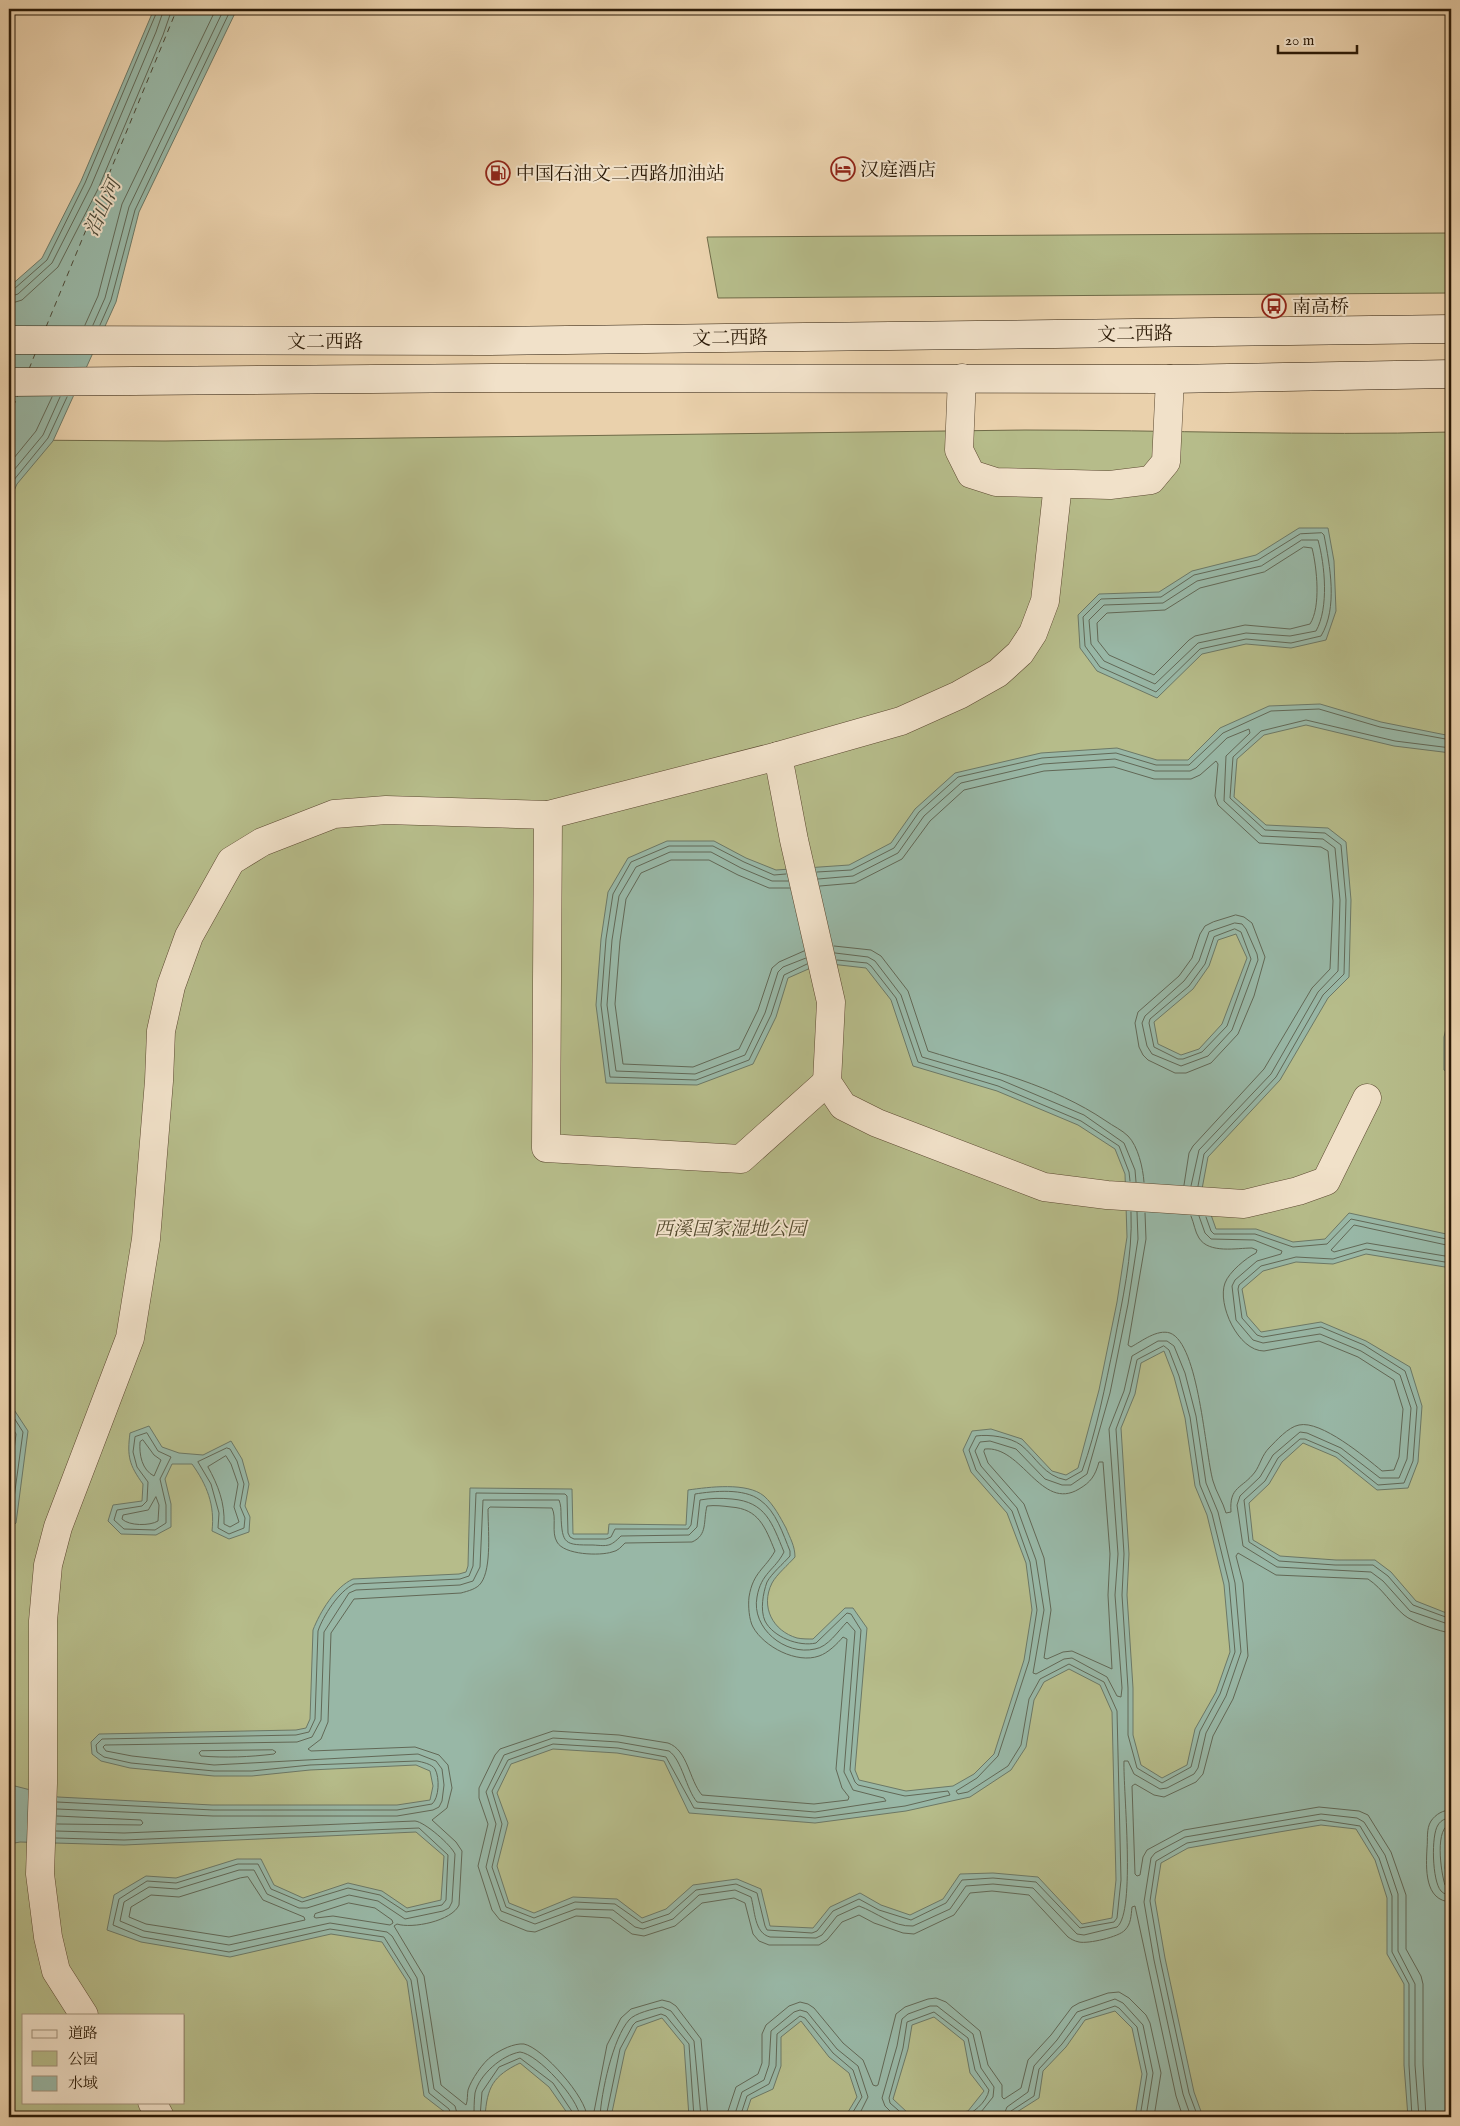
<svg xmlns="http://www.w3.org/2000/svg" width="1460" height="2126" font-family="'IM FELL English','Noto Serif SC',serif">
  <style>
    .green { fill: #b6bc8a; stroke: #706b48; fill-rule: evenodd }
    .water { fill: #98b7a6; stroke: #6c7866; fill-rule: evenodd }
    .lines { fill: none; stroke-linecap: round; stroke-linejoin: round }
    .shore { stroke: #626856; stroke-width: 1 }
    .ferry { stroke: #4c4937; stroke-width: 1; stroke-dasharray: 6 5; stroke-linecap: butt }
    .street-casing { stroke: #5b4830; stroke-width: 29 }
    .secondary-casing { stroke: #2b1a07; stroke-width: 29 }
    .street { stroke: #f1e1c9; stroke-width: 28 }
    .secondary { stroke: #f1e1c9; stroke-width: 28 }
    .labels { text-anchor: middle; stroke-width: 4; stroke-linejoin: round; paint-order: stroke }
    .poi-label { font-size: 19px; fill: #2b1a07; stroke: #f1e1c9; text-anchor: start }
    .street-label { font-size: 19px; fill: #2b1a07; stroke: #f1e1c9 }
    .park-label { font-size: 19px; font-style: italic; fill: #554b2e; stroke: #f1e1c9 }
    .water-label { font-size: 20px; font-style: italic; fill: #4c4937; stroke: #f1e1c9 }
  </style>
  <rect width="100%" height="100%" fill="#ead1ac"/>
  <filter id="stains"><feTurbulence type="fractalNoise" baseFrequency=".004" numOctaves="4"/><feColorMatrix values="0 0 0 0 .2 0 0 0 0 .09 0 0 0 0 .02 0 0 0 .5 -.17"/></filter>
  <radialGradient id="worn" r=".72"><stop offset=".6" stop-color="#630" stop-opacity="0"/><stop offset="1" stop-color="#630" stop-opacity=".3"/></radialGradient>
  <g class="green">
    <polygon points="1451,233 1451,293 718,298 707,237"/>
    <path d="M 1025,430 C 1167,430 1309,436 1451,432 L 1451,2117 L 9,2117 L 9,440 L 165,441 ZM 24,2015 L 184,2015 L 184,2102 L 24,2102 Z"/>
  </g>
  <g class="water">
    <polygon points="154,9 237,9 139,212 116,302 53,441 17,484 9,502 9,287 42,258 81,181"/>
    <polygon points="1299,528 1328,528 1334,561 1336,611 1326,640 1291,648 1246,644 1202,654 1157,698 1097,671 1080,648 1078,615 1099,594 1159,592 1192,571 1256,555"/>
    <path d="M 1320,704 L 1381,722 L 1451,736 L 1451,753 L 1394,746 L 1306,725 L 1264,735 L 1237,759 L 1234,797 L 1266,825 L 1328,828 L 1346,842 L 1351,900 L 1349,977 L 1328,998 L 1280,1080 L 1208,1157 L 1202,1189 L 1216,1229 L 1256,1229 L 1293,1242 L 1325,1239 L 1349,1213 L 1451,1235 L 1451,1268 L 1366,1254 L 1333,1264 L 1296,1262 L 1263,1271 L 1242,1289 L 1247,1316 L 1261,1332 L 1321,1322 L 1366,1341 L 1410,1367 L 1422,1406 L 1418,1462 L 1408,1488 L 1377,1490 L 1336,1457 L 1303,1443 L 1282,1462 L 1269,1484 L 1249,1503 L 1253,1540 L 1280,1556 L 1336,1560 L 1375,1560 L 1391,1572 L 1416,1601 L 1449,1614 L 1451,1624 L 1451,1827 L 1447,1832 L 1445,1868 L 1451,1892 L 1451,2117 L 1408,2117 L 1404,2065 L 1404,1984 L 1387,1954 L 1387,1898 L 1375,1860 L 1356,1829 L 1321,1825 L 1279,1832 L 1188,1848 L 1161,1863 L 1155,1900 L 1165,1958 L 1194,2092 L 1203,2117 L 1135,2117 L 1142,2074 L 1132,2028 L 1115,2011 L 1085,2020 L 1066,2047 L 1043,2071 L 1039,2098 L 1009,2117 L 845,2117 L 857,2097 L 849,2073 L 829,2057 L 801,2021 L 781,2037 L 781,2066 L 773,2089 L 751,2099 L 745,2117 L 689,2117 L 684,2045 L 662,2018 L 637,2027 L 625,2051 L 611,2117 L 570,2117 L 549,2087 L 520,2063 C 493,2076 487,2087 485,2117 L 448,2117 L 446,2113 L 424,2096 L 407,1981 L 382,1942 L 331,1934 L 230,1957 L 141,1942 L 107,1930 L 114,1895 L 146,1876 L 176,1878 L 237,1859 L 261,1859 L 274,1885 L 303,1898 L 348,1883 L 382,1891 L 407,1908 L 441,1900 L 444,1856 L 416,1832 L 124,1845 L 20,1842 L 9,1844 L 9,1783 L 11,1785 L 58,1797 L 212,1805 L 397,1805 L 430,1800 L 433,1786 L 430,1771 L 416,1765 L 310,1770 L 252,1776 L 214,1776 L 130,1768 L 101,1761 L 92,1754 L 91,1742 L 99,1734 L 296,1730 L 306,1728 L 310,1719 L 313,1630 C 320,1612 335,1587 353,1579 L 459,1574 L 466,1572 L 468,1566 L 470,1488 L 572,1489 L 573,1534 L 608,1534 L 609,1524 L 686,1525 L 688,1490 C 709,1487 747,1482 764,1496 C 774,1505 780,1517 786,1528 C 790,1538 795,1546 795,1557 C 788,1565 777,1574 772,1583 C 760,1607 773,1631 797,1638 C 802,1639 808,1639 813,1639 L 845,1608 L 853,1608 L 867,1628 L 855,1770 L 859,1780 L 906,1791 L 953,1786 L 974,1774 L 994,1754 L 1024,1660 L 1032,1610 L 1026,1563 L 1007,1513 L 971,1472 L 963,1450 L 972,1431 L 991,1429 L 1022,1439 L 1052,1471 L 1066,1475 L 1078,1468 L 1099,1390 L 1117,1302 L 1127,1237 L 1125,1174 L 1115,1149 L 1078,1125 L 997,1091 L 913,1066 L 891,1000 L 866,968 L 822,963 L 788,978 L 776,1017 L 753,1064 L 697,1085 L 606,1083 L 596,1005 L 601,939 L 608,892 L 628,858 L 667,841 L 714,841 L 746,858 L 776,870 L 849,865 L 891,843 L 915,809 L 955,773 L 1041,753 L 1117,748 L 1157,760 L 1188,760 L 1220,728 L 1269,706 ZM 1236,934 L 1247,958 L 1222,1024 L 1199,1049 L 1181,1055 L 1158,1044 L 1154,1022 L 1193,989 L 1209,966 L 1218,940 ZM 1164,1351 L 1174,1377 L 1185,1418 L 1195,1486 L 1207,1515 L 1224,1585 L 1230,1652 L 1216,1692 L 1195,1729 L 1187,1765 L 1162,1778 L 1141,1765 L 1133,1735 L 1133,1688 L 1127,1595 L 1129,1554 L 1121,1428 L 1135,1394 L 1141,1363 ZM 1069,1669 L 1100,1685 L 1112,1712 L 1116,1880 L 1112,1918 L 1082,1924 L 1038,1877 L 993,1873 L 960,1874 L 943,1899 L 910,1915 L 881,1905 L 860,1893 L 830,1907 L 813,1928 L 770,1926 L 761,1889 L 737,1879 L 693,1885 L 666,1909 L 642,1918 L 617,1899 L 573,1897 L 534,1913 L 509,1903 L 497,1866 L 508,1823 L 497,1793 L 511,1764 L 553,1749 L 617,1753 L 664,1761 L 689,1813 L 815,1823 L 906,1811 L 970,1797 L 1011,1770 L 1026,1747 L 1034,1700 L 1044,1682 ZM 934,2017 L 964,2041 L 970,2073 L 984,2091 L 968,2111 L 936,2117 L 908,2113 L 893,2099 L 908,2049 L 912,2025 Z"/>
    <polygon points="1451,1008 1451,1074 1444,1070 1444,1037"/>
    <polygon points="9,1402 28,1431 16,1523 9,1529"/>
    <path d="M 149,1426 L 162,1447 L 179,1453 L 203,1455 L 231,1441 L 242,1459 L 249,1484 L 245,1506 L 250,1517 L 249,1532 L 229,1539 L 212,1531 C 215,1505 207,1485 192,1464 L 172,1464 L 165,1479 L 171,1504 L 171,1527 L 156,1535 L 121,1534 L 108,1521 L 113,1505 L 142,1501 L 143,1484 C 129,1465 127,1456 130,1433 Z"/>
  </g>
  <g class="lines">
    <g class="shore">
      <polyline points="9,290 14,289 47,260 85,183 158,9"/>
      <polyline points="9,297 18,294 52,263 91,186 156,32 164,9"/>
      <polyline points="9,304 22,300 58,267 98,189 163,35 172,9"/>
      <polyline points="85,325 98,296 122,204 216,9"/>
      <polyline points="93,325 105,298 129,207 224,9"/>
      <polyline points="100,325 111,300 135,210 231,9"/>
      <polyline points="9,464 36,431 52,397"/>
      <polyline points="9,476 43,435 60,397"/>
      <polyline points="9,490 13,481 48,438 67,397"/>
      <path d="M 1322,533 L 1324,535 C 1330,566 1338,608 1321,636 L 1291,643 L 1246,639 L 1200,649 L 1156,692 L 1100,667 L 1085,646 L 1083,617 L 1101,599 L 1161,597 L 1194,575 L 1258,560 L 1300,534 Z"/>
      <path d="M 1302,540 L 1318,540 C 1325,565 1329,608 1316,631 L 1290,636 L 1246,633 L 1198,643 L 1155,684 L 1104,661 L 1091,644 L 1089,620 L 1104,605 L 1163,603 L 1197,581 L 1261,566 Z"/>
      <path d="M 1304,547 L 1312,548 C 1317,568 1321,607 1310,624 L 1290,629 L 1245,625 L 1195,636 L 1189,640 L 1154,675 L 1109,655 L 1098,641 L 1097,623 L 1107,613 L 1165,610 L 1200,588 L 1264,572 Z"/>
      <polyline points="817,872 851,870 894,848 919,812 958,777 1042,758 1116,753 1156,765 1189,765 1223,733 1271,711 1319,709 1380,727 1451,740"/>
      <polyline points="786,874 774,875 744,862 713,846 669,846 631,862 613,894 606,939 601,1005 610,1077 696,1080 749,1060 771,1015 784,975 807,964"/>
      <polyline points="818,879 853,876 898,853 924,816 961,783 1043,764 1115,759 1155,771 1190,771 1196,768 1227,738 1249,729 1250,733 1226,756 1224,801 1262,836 1323,839 1335,848 1340,900 1338,971 1318,992 1271,1074 1199,1150 1191,1186"/>
      <polyline points="788,881 772,881 741,868 711,852 670,852 636,867 619,896 612,940 607,1005 616,1071 695,1074 745,1055 765,1013 778,972 783,967 806,958"/>
      <polyline points="820,886 855,883 902,859 930,821 964,790 1044,771 1114,767 1154,779 1191,779 1200,775 1216,761 1218,764 1215,796 1218,805 1259,843 1321,847 1328,851 1333,901 1330,969 1312,988 1264,1069 1193,1146 1189,1153 1184,1185"/>
      <polyline points="790,888 769,888 738,875 709,860 671,860 641,873 626,899 620,941 615,1004 623,1064 693,1067 739,1049 758,1010 772,968 779,962 804,951"/>
      <polygon points="1236,915 1244,917 1252,923 1265,957 1254,996 1238,1034 1211,1063 1186,1073 1175,1073 1148,1060 1143,1055 1139,1047 1135,1023 1138,1012 1179,976 1192,958 1200,934 1205,926 1213,922"/>
      <polygon points="1235,923 1242,924 1246,929 1257,954 1258,960 1232,1030 1208,1056 1181,1066 1152,1054 1147,1046 1142,1023 1145,1016 1184,981 1199,961 1209,932"/>
      <polygon points="1235,929 1241,932 1251,959 1227,1026 1202,1052 1183,1059 1178,1059 1154,1047 1149,1023 1150,1019 1189,986 1205,964 1214,937"/>
      <path d="M 834,946 L 871,950 L 881,956 L 908,991 L 928,1051 C 989,1070 1053,1085 1106,1121 C 1113,1126 1122,1130 1128,1136 C 1138,1146 1143,1168 1144,1182"/>
      <polyline points="835,953 868,957 875,961 901,995 922,1057 1001,1080 1084,1115 1124,1143 1135,1170 1136,1182"/>
      <polyline points="837,960 867,963 871,966 896,998 918,1062 998,1086 1081,1121 1119,1146 1129,1172 1130,1181"/>
      <polyline points="1198,1186 1204,1154 1276,1077 1323,995 1344,974 1346,900 1341,845 1325,833 1265,830 1230,798 1233,757 1261,731 1306,720 1395,741 1451,748"/>
      <path d="M 1145,1213 L 1146,1239 L 1128,1345 L 1131,1347 C 1142,1341 1157,1329 1170,1333 C 1199,1344 1205,1453 1213,1481 C 1216,1492 1223,1502 1226,1513 L 1231,1512 C 1229,1486 1242,1489 1255,1472 C 1260,1465 1262,1455 1269,1448 C 1276,1441 1288,1427 1299,1425 C 1321,1420 1365,1457 1382,1471 L 1394,1470 L 1399,1457 L 1403,1409 L 1394,1380 L 1358,1357 L 1319,1341 L 1264,1351 C 1238,1351 1217,1304 1225,1283 C 1229,1272 1246,1258 1256,1253 L 1257,1250 L 1252,1248 C 1237,1248 1209,1254 1199,1238 C 1195,1232 1194,1223 1191,1216"/>
      <polyline points="1199,1216 1205,1233 1211,1239 1254,1240 1282,1251 1281,1254 1257,1261 1235,1280 1232,1286 1236,1320 1253,1340 1263,1343 1320,1334 1361,1351 1400,1375 1411,1408 1407,1459 1399,1478 1380,1478 1341,1448 1307,1433 1300,1432 1273,1455 1260,1477 1240,1496 1237,1505 1243,1546 1277,1567 1371,1572 1383,1581 1410,1611 1451,1625"/>
      <polyline points="1206,1217 1211,1231 1214,1234 1255,1234 1293,1247 1327,1244 1351,1219 1451,1240"/>
      <polyline points="1451,1246 1354,1225 1331,1250 1334,1252 1367,1243 1451,1257"/>
      <polyline points="1451,1263 1366,1249 1333,1259 1296,1257 1261,1266 1239,1285 1238,1289 1242,1318 1257,1335 1263,1337 1321,1327 1364,1345 1405,1371 1417,1407 1413,1461 1404,1483 1378,1485 1338,1453 1305,1439 1300,1439 1278,1458 1265,1481 1244,1500 1249,1542 1279,1561 1335,1565 1373,1565 1388,1576 1413,1605 1451,1619"/>
      <polygon points="1164,1346 1169,1350 1179,1376 1190,1417 1200,1485 1212,1514 1229,1583 1235,1652 1220,1694 1200,1731 1191,1767 1162,1783 1137,1768 1128,1735 1128,1688 1122,1595 1124,1554 1116,1429 1130,1392 1137,1360"/>
      <polyline points="9,1410 23,1432 11,1520 9,1522"/>
      <polyline points="9,1421 16,1434 9,1491"/>
      <polygon points="147,1433 158,1451 171,1457 160,1479 166,1505 166,1523 155,1530 124,1529 114,1520 117,1510 142,1506 147,1501 148,1482 137,1467 133,1452 135,1437"/>
      <path d="M 143,1440 L 154,1455 L 161,1460 L 154,1476 C 142,1470 139,1455 140,1442 Z"/>
      <polygon points="227,1448 230,1449 237,1461 244,1484 240,1506 245,1518 244,1528 229,1534 218,1528 219,1513 211,1484 198,1462"/>
      <path d="M 985,1449 C 1022,1445 1041,1512 1079,1489 C 1091,1482 1095,1476 1099,1462 L 1103,1462 L 1110,1554 L 1108,1595 L 1112,1669 L 1072,1651 L 1063,1652 L 1047,1659 L 1044,1658 L 1051,1610 L 1044,1558 L 1024,1504 L 988,1463 L 984,1452 Z"/>
      <path d="M 226,1456 L 231,1464 L 238,1484 L 234,1507 L 239,1522 L 230,1527 L 224,1524 C 225,1503 218,1485 208,1467 Z"/>
      <path d="M 156,1497 L 159,1505 L 158,1521 C 150,1526 129,1526 122,1519 L 123,1515 L 148,1510 Z"/>
      <path d="M 273,1750 L 276,1752 L 274,1754 C 250,1757 225,1758 201,1756 L 199,1753 L 201,1751 Z"/>
      <path d="M 57,1802 L 213,1810 L 397,1810 L 432,1804 C 439,1798 440,1778 435,1769 C 432,1764 422,1762 417,1761 L 310,1765 L 252,1771 L 214,1771 L 131,1763 L 104,1757 L 97,1752 L 96,1745 L 102,1739 L 296,1735 L 309,1732 L 315,1719 L 318,1631 C 323,1616 339,1591 354,1584 L 460,1579 L 469,1576 L 473,1566 L 476,1493 L 565,1494 L 567,1496 L 568,1533 L 570,1537 L 574,1539 L 606,1539 L 611,1537 L 615,1529 L 688,1529 L 691,1525 L 695,1494 C 714,1491 744,1488 760,1500 C 776,1511 783,1534 790,1551 L 790,1556 C 783,1564 772,1573 767,1582 C 763,1593 760,1610 765,1621 C 773,1637 799,1647 816,1643 L 847,1613 L 851,1614 L 861,1630 L 850,1770 L 855,1782 L 858,1785 L 905,1796 L 948,1791 L 950,1795 L 905,1806 L 815,1818 L 694,1808 L 666,1757 L 618,1748 L 553,1744 L 508,1760 L 492,1791 L 502,1824 L 492,1867 L 506,1907 L 534,1918 L 575,1902 L 615,1904 L 642,1923 L 669,1914 L 696,1890 L 736,1884 L 757,1893 L 765,1926 L 767,1930 L 812,1933 L 817,1931 L 833,1911 L 859,1899 L 879,1910 L 911,1920 L 946,1903 L 962,1880 L 993,1878 L 1036,1882 L 1080,1928 L 1114,1922 L 1117,1918 L 1121,1880 L 1117,1711 L 1104,1682 L 1069,1664 L 1040,1679 L 1029,1699 L 1021,1745 L 1008,1766 L 968,1792 L 958,1794 L 956,1791 L 977,1778 L 998,1756 L 1029,1661 L 1037,1610 L 1030,1562 L 1012,1511 L 976,1470 L 969,1450 L 976,1436 C 989,1434 1010,1437 1021,1445 C 1037,1458 1044,1476 1066,1480 L 1082,1471 C 1097,1430 1105,1386 1114,1344 C 1122,1301 1133,1256 1131,1212"/>
      <path d="M 57,1809 L 213,1816 L 397,1816 L 433,1810 L 439,1807 L 442,1801 L 444,1785 L 442,1769 L 436,1761 L 418,1754 L 214,1765 L 132,1756 L 106,1751 L 103,1747 L 105,1745 L 297,1742 L 312,1737 L 321,1720 L 324,1632 L 349,1593 L 356,1590 L 460,1585 L 473,1581 L 480,1567 L 483,1500 L 559,1500 C 561,1505 561,1510 561,1515 C 562,1545 565,1545 593,1545 C 608,1546 610,1547 621,1536 L 689,1535 L 697,1527 L 700,1500 C 711,1498 721,1498 732,1499 C 766,1502 772,1523 784,1552 C 775,1570 761,1573 757,1597 C 751,1628 785,1656 815,1649 C 828,1647 838,1631 847,1622 L 855,1631 L 844,1772 L 853,1790 L 884,1798 L 886,1801 L 815,1812 L 697,1802 C 686,1789 682,1760 669,1751 L 618,1742 L 553,1738 L 504,1755 L 486,1792 L 496,1824 L 486,1867 L 501,1911 L 535,1924 L 576,1909 L 613,1910 L 635,1927 L 643,1929 L 673,1919 L 699,1895 L 735,1890 L 751,1897 C 755,1910 754,1933 770,1937 L 816,1938 L 822,1935 L 837,1916 L 859,1906 C 876,1912 893,1927 913,1926 L 950,1909 L 966,1886 L 993,1884 L 1033,1888 L 1077,1934 L 1084,1935 L 1117,1927 C 1136,1912 1123,1790 1124,1761 L 1128,1761 L 1134,1774 L 1160,1789 L 1167,1788 L 1194,1774 L 1198,1768 L 1206,1733 L 1226,1696 L 1241,1652 L 1235,1583 L 1218,1512 L 1206,1483 L 1196,1416 L 1185,1373 L 1174,1346 L 1167,1341 L 1158,1341 L 1132,1356 L 1124,1391 L 1109,1429 L 1118,1554 L 1115,1595 L 1122,1688 L 1121,1697 L 1117,1696 L 1107,1677 L 1072,1658 L 1064,1659 L 1036,1674 L 1033,1673 L 1044,1610 L 1036,1560 L 1017,1508 L 981,1466 L 975,1451 L 980,1442 L 990,1441 L 1016,1449 L 1045,1479 L 1062,1485 L 1071,1485 L 1087,1474 L 1110,1393 L 1128,1304 L 1138,1239 L 1137,1212"/>
      <path d="M 1451,1810 C 1443,1810 1436,1814 1431,1821 C 1426,1829 1428,1839 1427,1848 C 1426,1868 1424,1901 1451,1902"/>
      <path d="M 1451,1818 C 1446,1818 1441,1820 1438,1825 C 1431,1835 1432,1881 1441,1891 C 1444,1894 1447,1895 1451,1895"/>
      <polyline points="57,1824 141,1825 143,1823 141,1820 57,1816"/>
      <path d="M 1451,1824 C 1434,1826 1441,1873 1445,1885 L 1451,1888"/>
      <path d="M 56,1831 L 124,1833 L 415,1821 C 425,1822 451,1845 455,1854 L 452,1902 L 449,1908 L 443,1911 L 405,1919 L 378,1901 L 349,1895 L 307,1908 L 299,1908 L 267,1894 L 254,1870 L 239,1870 L 177,1889 L 149,1887 L 124,1902 L 120,1921 L 144,1931 L 229,1945 L 330,1923 L 387,1932 L 392,1936 L 417,1978 L 434,2089 L 455,2106 L 458,2117"/>
      <polyline points="56,1838 124,1840 419,1828 448,1855 446,1900 442,1905 406,1912 380,1895 348,1888 302,1902 271,1889 258,1864 238,1864 176,1883 147,1881 119,1899 113,1925 142,1937 229,1952 330,1929 384,1937 411,1980 429,2093 449,2109 452,2117"/>
      <polygon points="248,1877 263,1900 304,1917 305,1920 229,1937 146,1924 129,1917 131,1907 151,1895 179,1897 240,1878"/>
      <polygon points="349,1903 375,1908 392,1920 393,1923 390,1925 333,1916 316,1918 314,1917 315,1914"/>
      <path d="M 474,2117 C 474,2110 474,2101 475,2093 C 479,2075 502,2055 520,2052 C 538,2054 579,2099 580,2117"/>
      <polyline points="480,2117 482,2092 499,2067 520,2058 553,2083 573,2113 574,2117"/>
      <path d="M 587,2117 C 587,2098 543,2048 524,2044 C 514,2043 500,2050 492,2056 C 483,2062 471,2080 468,2090 C 467,2095 468,2100 466,2105 L 441,2085 L 424,1976 L 394,1926 L 397,1924 C 412,1929 452,1921 459,1905 L 462,1851 L 456,1842 L 432,1820 L 447,1808 L 452,1788 L 448,1765 L 439,1755 L 415,1747 L 311,1751 L 308,1749 L 321,1739 L 328,1722 L 331,1633 L 354,1599 L 461,1593 C 468,1591 477,1589 481,1583 C 492,1568 488,1528 488,1509 L 490,1507 L 552,1508 C 557,1518 551,1532 557,1542 C 564,1555 600,1556 612,1552 C 618,1551 621,1547 625,1543 L 692,1542 C 708,1535 703,1521 707,1506 C 715,1505 723,1506 731,1507 C 759,1509 765,1527 775,1551 C 765,1569 753,1572 749,1597 C 748,1605 749,1620 753,1627 C 764,1647 797,1664 819,1656 C 828,1653 837,1644 843,1637 L 847,1639 L 836,1769 L 842,1788 L 849,1797 L 848,1800 L 814,1804 L 702,1795 C 689,1780 688,1750 668,1743 L 619,1735 L 553,1731 L 500,1749 L 495,1755 L 479,1788 L 479,1798 L 488,1824 L 478,1866 L 492,1910 L 500,1920 L 527,1931 L 535,1932 L 576,1916 L 610,1918 L 632,1934 L 644,1936 L 675,1926 L 702,1903 L 734,1898 L 745,1903 L 753,1934 L 759,1941 L 769,1945 L 819,1945 L 827,1940 L 842,1922 L 859,1915 L 874,1923 L 903,1933 L 914,1934 L 954,1915 L 970,1893 L 992,1891 L 1029,1895 L 1068,1937 C 1071,1939 1074,1941 1079,1942 C 1088,1944 1119,1937 1125,1930 C 1131,1924 1131,1916 1132,1907 L 1135,1906 L 1176,2096 L 1183,2117"/>
      <polyline points="593,2117 607,2045 621,2018 631,2009 662,2000 670,2002 676,2006 701,2039 708,2117"/>
      <path d="M 600,2117 C 601,2093 613,2038 629,2020 C 635,2013 653,2009 662,2007 L 671,2011 L 694,2041 L 701,2117"/>
      <polyline points="606,2117 620,2049 633,2025 636,2022 661,2014 666,2016 689,2044 694,2117"/>
      <polyline points="726,2117 736,2087 758,2074 762,2063 762,2034 766,2025 789,2006 800,2002 808,2004 814,2008 843,2043 863,2060 873,2085 876,2086 878,2085 896,2014 905,2007 928,1999 936,1998 946,2002 980,2031 988,2065 1002,2085 1002,2097 1004,2099 1021,2088 1028,2060 1051,2035 1072,2007 1079,2003 1108,1993 1119,1992 1129,1998 1146,2015 1150,2023 1161,2073 1154,2117"/>
      <polyline points="734,2117 742,2092 764,2080 769,2065 771,2031 794,2012 800,2010 807,2012 837,2049 858,2066 868,2097 858,2117"/>
      <polyline points="740,2117 747,2096 769,2084 776,2066 777,2034 800,2016 805,2018 833,2053 853,2070 862,2097 850,2117"/>
      <polyline points="896,2117 885,2106 882,2098 897,2046 902,2019 908,2014 930,2006 937,2006 973,2034 981,2068 994,2087 993,2097 977,2117"/>
      <path d="M 906,2117 L 890,2103 L 889,2098 L 903,2048 L 907,2022 L 934,2012 L 968,2038 L 975,2070 L 989,2090 C 987,2102 972,2115 961,2117"/>
      <polyline points="1003,2117 1007,2107 1028,2092 1034,2066 1057,2040 1077,2012 1115,1999 1123,2003 1143,2025 1153,2073 1146,2117"/>
      <polyline points="1010,2117 1011,2111 1034,2096 1039,2069 1062,2044 1082,2017 1115,2006 1119,2008 1137,2027 1147,2074 1140,2117"/>
      <polyline points="1191,2117 1183,2094 1154,1960 1144,1902 1151,1858 1155,1853 1185,1837 1321,1814 1357,1818 1364,1822 1385,1855 1398,1894 1398,1951 1415,1984 1415,2065 1419,2117"/>
      <polyline points="1198,2117 1189,2093 1160,1959 1150,1901 1156,1861 1187,1843 1278,1827 1321,1820 1360,1826 1379,1858 1392,1896 1392,1952 1409,1984 1409,2065 1412,2117"/>
      <path d="M 1426,2117 L 1423,2064 L 1423,1984 L 1421,1976 L 1406,1949 L 1406,1895 L 1391,1852 L 1368,1815 L 1359,1811 L 1319,1807 L 1184,1830 L 1147,1850 L 1143,1857 L 1140,1875 L 1137,1876 L 1135,1874 L 1132,1786 L 1135,1784 L 1154,1795 L 1164,1797 L 1196,1782 L 1203,1774 L 1213,1736 L 1233,1699 L 1248,1656 L 1243,1583 L 1236,1556 L 1238,1553 L 1276,1575 L 1368,1579 C 1383,1589 1391,1604 1404,1615 C 1412,1622 1441,1632 1451,1633"/>
    </g>
    <g class="ferry">
      <polyline points="46,327 177,9"/>
      <polyline points="29,369 35,354"/>
      <polyline points="9,417 18,395"/>
    </g>
    <g class="street-casing">
      <g id="street">
        <polyline points="962,378 959,450 971,474 996,482 1110,485 1151,480 1166,462 1170,379"/>
        <polyline points="778,756 794,840 831,1002 827,1082 843,1106 877,1123 1044,1187 1107,1195 1244,1204 1298,1191 1326,1181 1367,1098"/>
        <polyline points="548,815 546,1148 741,1159 827,1082"/>
        <polyline points="84,2015 56,1971 48,1937 40,1874 43,1783 43,1621 48,1565 58,1527 130,1338 146,1239 159,1081 161,1031 171,986 189,936 231,861 262,842 334,814 386,810 548,815 778,756 901,721 959,695 998,673 1020,653 1033,633 1045,601 1058,484"/>
        <polyline points="152,2102 160,2117"/>
      </g>
    </g>
    <g class="secondary-casing">
      <g id="secondary">
        <polyline points="9,340 490,341 1451,329"/>
        <polyline points="9,382 492,378 1170,379 1451,374"/>
      </g>
    </g>
    <use href="#street" class="street"/>
    <use href="#secondary" class="secondary"/>
  </g>
  <defs>
    <g id="hotel-ring" transform="scale(1.25)"><circle r="9.5" fill="#f1e1c9" stroke="#8f2418" stroke-width="1.5"/><path d="M-6-4.5h1.5V1H6V5H4.5V3h-9V5H-6ZM-4 0a1.8 1.8 0 1 1 3.6 0ZM.5 0V-2.5h3Q6-2.5 6 0Z" fill="#8f2418"/></g>
    <g id="fuel-ring" transform="scale(1.25)"><circle r="9.5" fill="#f1e1c9" stroke="#8f2418" stroke-width="1.5"/><path d="M-5.5-6h7V0h2V4h1.3V-2.5L3-4.5l.8-.8L6-3V5H2.5V1h-1V6h-7ZM-4.2-4.7v3.2H.2V-4.7Z" fill="#8f2418"/></g>
    <g id="bus-ring" transform="scale(1.25)"><circle r="9.5" fill="#f1e1c9" stroke="#8f2418" stroke-width="1.5"/><path d="M-5-6H5V4H4V6H2V4H-2V6H-4V4H-5ZM-3.5-4V0h7V-4ZM-3.5 1.2v1.5H-2V1.2ZM2 1.2v1.5H3.5V1.2Z" fill="#8f2418"/></g>
  </defs>
  <g fill-rule="evenodd">
    <use href="#hotel-ring" x="843" y="169"/>
    <use href="#fuel-ring" x="498" y="173"/>
    <use href="#bus-ring" x="1274" y="306"/>
  </g>
  <g class="labels">
    <g class="poi-label">
      <text x="860" y="176">汉庭酒店</text>
      <text x="516" y="180">中国石油文二西路加油站</text>
      <text x="1292" y="313">南高桥</text>
    </g>
    <g class="street-label">
      <text transform="translate(1135 333) rotate(-1)" y="7">文二西路</text>
      <text transform="translate(730 337) rotate(-1)" y="7">文二西路</text>
      <text x="325" y="348">文二西路</text>
    </g>
    <g class="park-label">
      <text x="730" y="1235">西溪国家湿地公园</text>
    </g>
    <g class="water-label">
      <text transform="translate(102 207) rotate(-65)" y="7">沿山河</text>
    </g>
  </g>
  <rect width="1460" height="2126" fill="none" stroke="#ead1ac" stroke-width="30"/>
  <rect x="10" y="10" width="1440" height="2106" fill="none" stroke="#2b1a07" stroke-width="2.5"/>
  <rect x="15" y="15" width="1430" height="2096" fill="none" stroke="#2b1a07"/>
  <rect x="22" y="2014" width="162" height="90" fill="#f1e1c9" stroke="#a2917b"/>
  <rect x="32" y="2030" width="25" height="8" fill="#f1e1c9" stroke="#a2917b"/>
  <text x="68" y="2038" font-size="15" fill="#2b1a07">道路</text>
  <rect x="32" y="2051" width="25" height="15" fill="#b6bc8a" stroke="#a2917b"/>
  <text x="68" y="2064" font-size="15" fill="#2b1a07">公园</text>
  <rect x="32" y="2076" width="25" height="15" fill="#98b7a6" stroke="#a2917b"/>
  <text x="68" y="2088" font-size="15" fill="#2b1a07">水域</text>
  <path d="M1278 45v8h79v-8" fill="none" stroke="#2b1a07" stroke-width="2.5"/>
  <text x="1285" y="45" font-size="15" fill="#2b1a07" stroke="#f1e1c9" stroke-width="4" paint-order="stroke">20 m</text>
  <rect width="100%" height="100%" filter="url(#stains)"/>
  <rect width="100%" height="100%" fill="url(#worn)"/>
</svg>
